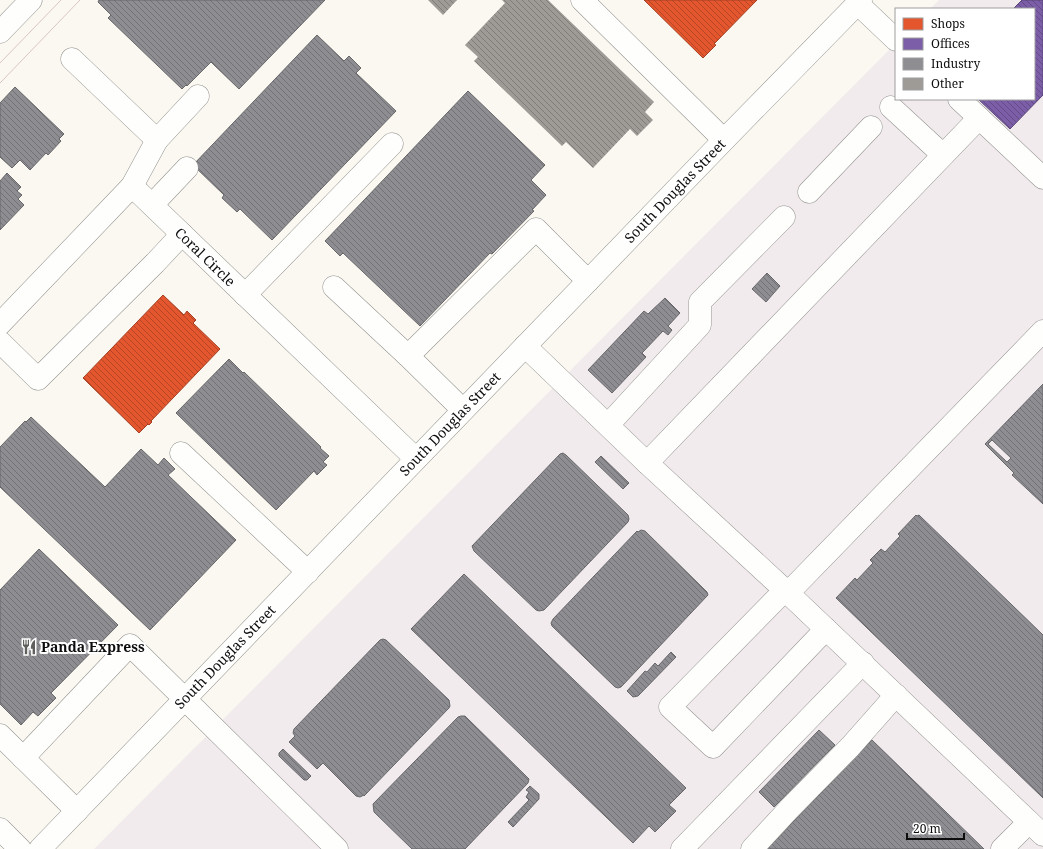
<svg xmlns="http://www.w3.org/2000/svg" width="1043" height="849" font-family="'Noto Serif',serif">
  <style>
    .industrial { fill: #f2ebee }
    .shops { fill: url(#shops-back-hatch); stroke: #a44124 }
    .offices { fill: url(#offices-back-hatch); stroke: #5a4679 }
    .industry { fill: url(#industry-back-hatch); stroke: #67676a; fill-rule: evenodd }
    .building { fill: url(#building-back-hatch) }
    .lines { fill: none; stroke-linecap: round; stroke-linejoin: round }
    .minor-casing { stroke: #949390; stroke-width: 23 }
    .minor { stroke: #fefefd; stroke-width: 22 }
    .tram { stroke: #d8c4c6; stroke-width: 1 }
    .labels { text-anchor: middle; stroke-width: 4; stroke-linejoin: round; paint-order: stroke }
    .street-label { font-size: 14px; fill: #0d0d0d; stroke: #fff }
    .poi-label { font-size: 14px; font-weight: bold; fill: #0d0d0d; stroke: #fff; text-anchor: start }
  </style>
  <defs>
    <pattern id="shops-back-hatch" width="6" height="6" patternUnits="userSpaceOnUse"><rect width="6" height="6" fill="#e4572e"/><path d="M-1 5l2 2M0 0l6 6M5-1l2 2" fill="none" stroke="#b74626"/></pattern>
    <pattern id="offices-back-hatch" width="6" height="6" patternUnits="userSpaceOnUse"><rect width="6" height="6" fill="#7b5ea7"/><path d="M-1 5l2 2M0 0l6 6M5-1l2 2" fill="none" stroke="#634c86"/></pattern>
    <pattern id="industry-back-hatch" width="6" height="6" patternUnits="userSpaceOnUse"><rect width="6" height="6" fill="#8d8d92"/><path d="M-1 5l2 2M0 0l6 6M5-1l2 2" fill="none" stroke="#727276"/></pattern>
    <pattern id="building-back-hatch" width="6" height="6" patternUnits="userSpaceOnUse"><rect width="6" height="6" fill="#9e9b97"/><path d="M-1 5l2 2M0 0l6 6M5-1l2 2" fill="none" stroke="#7f7d7a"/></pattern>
  </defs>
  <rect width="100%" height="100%" fill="#fbf8f1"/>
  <polygon class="industrial" points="939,0 1043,0 1043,849 94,849 896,43 896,99 1034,99 1034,9 930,9"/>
  <g class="shops">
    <polygon points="644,0 757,0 714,44 716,45 703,58"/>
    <polygon points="163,295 184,315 187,311 196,320 193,323 220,349 151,421 152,422 149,425 148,424 139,433 83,378"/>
  </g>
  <polygon class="offices" points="1022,0 1043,0 1043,95 1010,129 978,99 1034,99 1034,9 1013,9"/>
  <g class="industry">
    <polygon points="99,0 325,0 239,89 211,62 187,86 186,85 182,89 108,18 111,15 98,2"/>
    <polygon points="317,35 344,61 349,56 361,68 356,73 396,111 272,240 240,209 237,212 222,198 224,195 193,165"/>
    <polygon points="15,87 64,134 59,139 61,141 48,155 46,153 30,170 20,160 12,168 0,157 0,103"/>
    <polygon points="468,91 545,165 531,180 546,195 532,210 534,211 492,254 490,253 420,326 343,253 340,256 325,241"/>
    <polygon points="7,173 21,187 17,191 22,195 18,199 24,205 0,230 0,181"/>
    <polygon points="767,273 780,286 766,302 752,289"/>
    <polygon points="665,298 680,313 668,326 672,330 668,335 663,331 642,353 646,357 612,393 588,370 644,311 648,314"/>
    <polygon points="229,359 243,373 244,372 321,447 320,448 329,456 323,462 327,465 317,475 314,471 276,510 176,413"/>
    <path d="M 1043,384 L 1043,504 L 1012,475 L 1014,473 L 985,444 ZM 992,440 L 1011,458 L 1007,462 L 988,444 Z"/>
    <polygon points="31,417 105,487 141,449 158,465 164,458 175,469 168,475 236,540 150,630 0,487 0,447 25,421 26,422"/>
    <polygon points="563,453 566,455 628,515 629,519 628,522 544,610 539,611 536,610 474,551 472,546 560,454"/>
    <polygon points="601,456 629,483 623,489 595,462"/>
    <polygon points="916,515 917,516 919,515 1043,635 1043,798 836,598 855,578 857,580 873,563 870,560 881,549 885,552 900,536 898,534"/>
    <polygon points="641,530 645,531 707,592 708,595 621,687 618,688 615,687 552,626 551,623 553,619 637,531 638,532"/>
    <polygon points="39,549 118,625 51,693 56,698 38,716 33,712 21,725 0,704 0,590"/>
    <polygon points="464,574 686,788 669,805 676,811 655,832 649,826 633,843 411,629"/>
    <polygon points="383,639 386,640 449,700 450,706 449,708 364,796 364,795 360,797 356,796 323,763 317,769 289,742 295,736 293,733 294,729 380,640"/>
    <polygon points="671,652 676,657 638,696 633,697 627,691 645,671 647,672 655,663 658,666"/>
    <polygon points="461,716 465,716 527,777 529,779 528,783 465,849 412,849 374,812 373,804 458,717"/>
    <polygon points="819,730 835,745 774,807 759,792"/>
    <polygon points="872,740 984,849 767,849"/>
    <polygon points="283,749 311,776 307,780 304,780 279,756 279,753"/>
    <polygon points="530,786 539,794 539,799 513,827 508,822 529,800 526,797 529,792 526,790"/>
  </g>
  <g class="building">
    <polygon points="428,0 457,0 443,15"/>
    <polygon points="502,0 548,0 654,102 645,112 653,120 637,136 630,129 593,168 566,142 562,146 474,61 478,57 465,45 505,3"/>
  </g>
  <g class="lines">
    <g class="minor-casing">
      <g id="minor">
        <polyline points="582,0 724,140"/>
        <polyline points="857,3 896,40"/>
        <polyline points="0,32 31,0"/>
        <polyline points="72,59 157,140 198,96"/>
        <polyline points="959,99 1043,178"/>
        <polyline points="891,107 943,155"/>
        <polyline points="132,186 157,140"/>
        <polyline points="809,192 871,127"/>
        <polyline points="152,205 187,168"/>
        <polyline points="334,287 408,356"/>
        <polyline points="245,295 392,144"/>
        <polyline points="0,324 132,186 416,459"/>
        <polyline points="1043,331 788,593 1043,835"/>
        <polyline points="0,342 38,379 155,263 182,234"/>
        <polyline points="525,346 647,463 788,593"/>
        <polyline points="463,410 408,356 536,229 588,281"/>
        <polyline points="608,425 700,325 700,302 784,217"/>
        <polyline points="181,453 308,572"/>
        <polyline points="647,463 979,118"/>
        <polyline points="785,590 670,707 713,747 826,629"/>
        <polyline points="0,735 77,811"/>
        <polyline points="23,758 130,645 337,849"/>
        <polyline points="0,829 20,849"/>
        <polyline points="40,849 724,140 861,0"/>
        <polyline points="682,849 863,663"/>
        <polyline points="752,849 789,809 850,747 896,695"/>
        <polyline points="1002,849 1029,822"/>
      </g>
    </g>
    <use href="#minor" class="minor"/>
    <g class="tram">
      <polyline points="0,63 61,0"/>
      <polyline points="0,83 80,0"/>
    </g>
  </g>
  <defs>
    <g id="restaurant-bare" transform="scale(1.2)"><path d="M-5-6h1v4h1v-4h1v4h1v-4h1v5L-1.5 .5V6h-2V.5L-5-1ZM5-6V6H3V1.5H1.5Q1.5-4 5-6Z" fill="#605f5d" stroke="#fff" stroke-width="2.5" paint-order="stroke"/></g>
  </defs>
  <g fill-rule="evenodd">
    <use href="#restaurant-bare" x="29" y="647"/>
  </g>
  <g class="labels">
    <g class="street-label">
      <text transform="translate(675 191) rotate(-46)" y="5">South Douglas Street</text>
      <text transform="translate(205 257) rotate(44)" y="5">Coral Circle</text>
      <text transform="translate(450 424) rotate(-46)" y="5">South Douglas Street</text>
      <text transform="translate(225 657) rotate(-46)" y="5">South Douglas Street</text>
    </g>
    <g class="poi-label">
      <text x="41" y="652">Panda Express</text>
    </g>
  </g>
  <rect x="895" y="8" width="140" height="92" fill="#ffffff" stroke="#9e9e9e"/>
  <rect x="903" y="18" width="20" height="12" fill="#e4572e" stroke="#9e9e9e"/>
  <text x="931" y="28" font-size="12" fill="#0d0d0d">Shops</text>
  <rect x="903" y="38" width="20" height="12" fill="#7b5ea7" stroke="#9e9e9e"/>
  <text x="931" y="48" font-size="12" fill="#0d0d0d">Offices</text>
  <rect x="903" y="58" width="20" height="12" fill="#8d8d92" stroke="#9e9e9e"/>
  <text x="931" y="68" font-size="12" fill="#0d0d0d">Industry</text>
  <rect x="903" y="78" width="20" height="12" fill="#9e9b97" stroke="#9e9e9e"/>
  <text x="931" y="88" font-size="12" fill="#0d0d0d">Other</text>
  <path d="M907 833v6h57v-6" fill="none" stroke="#0d0d0d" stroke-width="2"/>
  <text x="913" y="833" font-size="12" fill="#0d0d0d" stroke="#ffffff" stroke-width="3" paint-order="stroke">20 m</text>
</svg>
